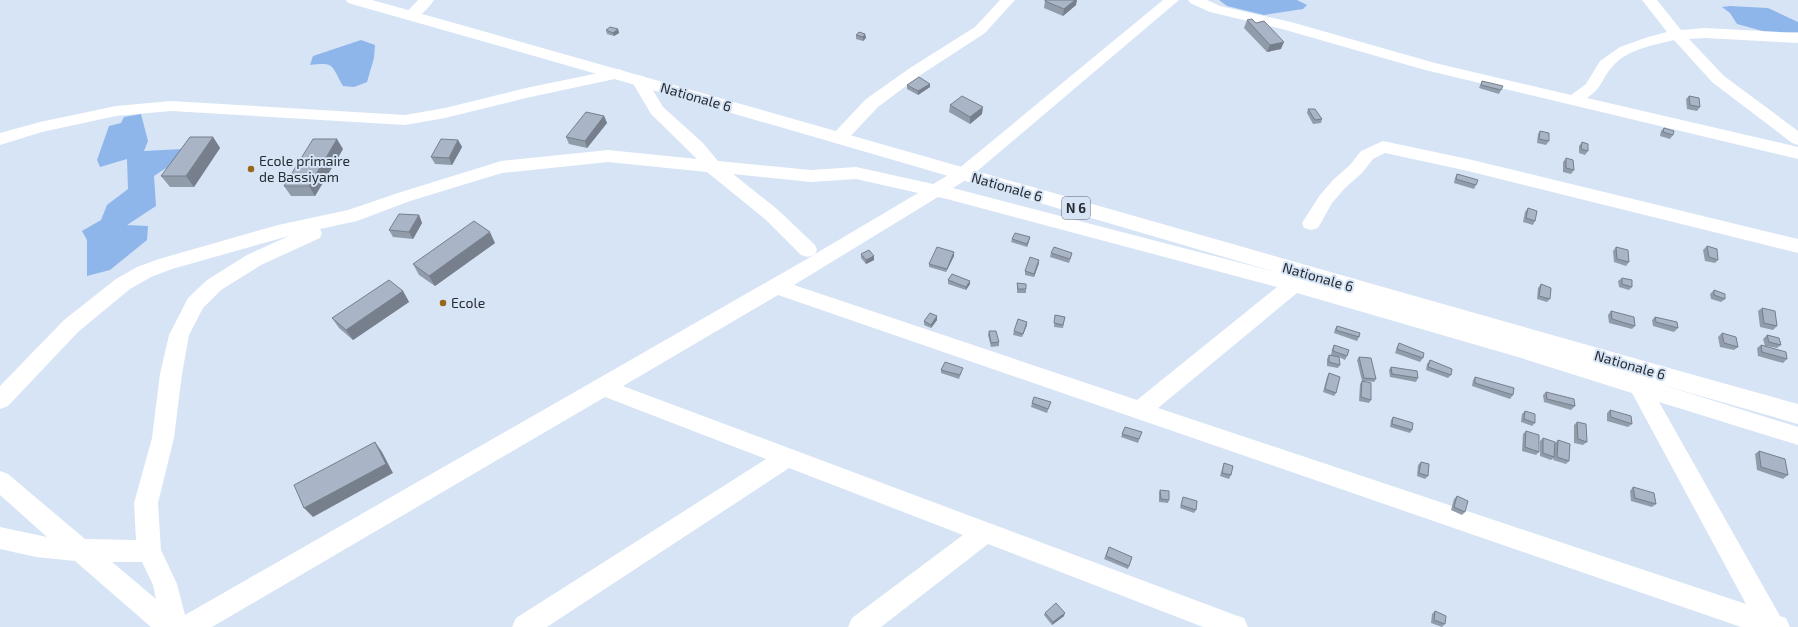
<svg xmlns="http://www.w3.org/2000/svg" width="1798" height="627" font-family="'Exo 2',sans-serif">
  <style>
    .green { fill: #8eb6ea }
    .lines { fill: none; stroke-linecap: round; stroke-linejoin: round }
    .minor { fill: #fff; fill-rule: evenodd }
    .primary { fill: #fff; fill-rule: evenodd }
    .wall { fill: #919caa }
    .shaded-wall { fill: #767f8b }
    .building { fill: #a9b5c6; stroke: #767f8b }
    .poi-dot { fill: #956716; stroke: #d6e4f6; stroke-width: 1.5 }
    .labels { text-anchor: middle; stroke-width: 4; stroke-linejoin: round; paint-order: stroke }
    .shield { fill: #d6e4f6; stroke: #5c636d; stroke-width: 1 }
    .shield-label { font-size: 13px; font-weight: bold; fill: #272c32 }
    .street-label { font-size: 14px; fill: #272c32; stroke: #d6e4f6 }
    .poi-label { font-size: 14px; fill: #272c32; stroke: #d6e4f6; text-anchor: start }
  </style>
  <rect width="100%" height="100%" fill="#d6e4f6"/>
  <g class="green">
    <polygon points="1219,0 1297,0 1307,5 1303,9 1264,15 1227,6"/>
    <polygon points="1730,6 1768,8 1798,22 1798,32 1770,33 1737,24 1730,13 1722,7"/>
    <path d="M 361,40 L 375,45 L 374,58 L 367,82 L 354,87 L 343,86 C 331,65 335,62 310,65 L 313,56 Z"/>
    <polygon points="141,114 148,141 144,151 182,149 184,156 154,176 156,206 127,225 148,226 147,240 110,270 87,276 87,240 82,231 101,220 107,205 128,189 127,159 100,167 97,160 109,126 121,123 124,117"/>
  </g>
  <g class="lines">
    <g class="minor">
      <path d="M 418,0 L 434,0 C 428,9 416,22 405,19 L 403,16 Z"/>
      <polygon points="1000,0 1015,0 985,33 922,74 878,107 845,142 839,144 833,142 831,138 833,134 866,99 910,68 975,27"/>
      <path d="M 1163,0 L 1179,0 L 969,178 L 953,188 L 1291,276 L 1301,272 L 1308,274 L 1311,279 L 1309,281 L 1518,341 L 1628,375 L 1636,371 L 1643,374 L 1647,380 L 1798,427 L 1798,445 L 1659,402 L 1780,616 L 1786,618 L 1790,627 L 1741,627 L 778,295 L 623,386 L 1235,615 L 1244,618 L 1248,627 L 1203,627 L 988,544 L 881,627 L 848,627 L 852,618 L 963,535 L 789,468 L 547,627 L 512,627 L 516,618 L 766,459 L 605,397 L 212,627 L 151,627 L 75,561 L 36,557 L 0,549 L 0,527 L 47,537 L 0,495 L 0,471 L 8,474 L 85,539 L 136,540 L 134,503 L 152,438 L 160,374 L 169,335 L 188,298 L 207,280 L 247,255 L 289,236 L 172,269 L 151,277 L 130,289 L 78,332 L 8,406 L 0,409 L 0,386 L 64,320 L 116,279 L 137,267 L 159,259 L 278,225 L 348,210 L 398,193 L 501,161 L 608,150 L 697,159 L 651,114 L 631,80 L 633,77 L 639,75 L 645,77 L 663,107 L 703,143 L 718,161 L 811,170 L 856,167 L 933,184 L 957,170 ZM 608,162 L 707,172 L 765,219 L 801,255 L 808,257 L 814,255 L 185,615 L 177,584 L 161,550 L 158,503 L 174,438 L 182,374 L 189,335 L 203,308 L 221,290 L 261,265 L 320,238 L 322,233 L 320,229 L 357,221 L 410,201 L 502,173 ZM 733,174 L 811,182 L 856,179 L 918,193 L 815,254 L 817,250 L 815,245 L 777,209 ZM 938,197 L 947,199 L 1277,287 L 1137,400 L 794,285 ZM 1297,293 L 1518,357 L 1632,393 L 1746,604 L 1158,408 ZM 112,562 L 142,562 L 153,585 L 156,599 Z"/>
      <path d="M 1188,0 L 1207,0 L 1220,6 L 1291,22 L 1435,63 L 1571,95 L 1586,84 L 1600,61 L 1620,47 L 1648,37 L 1667,32 L 1642,0 L 1657,0 L 1681,30 L 1705,28 L 1798,33 L 1798,43 L 1705,38 L 1689,39 L 1724,76 L 1798,131 L 1798,145 L 1792,143 L 1712,82 L 1674,40 C 1653,45 1626,50 1612,67 C 1601,80 1603,87 1587,98 L 1798,147 L 1798,159 L 1425,70 L 1282,29 L 1210,12 L 1190,3 Z"/>
      <polygon points="618,69 624,71 626,74 624,77 526,98 445,118 405,125 171,111 116,116 42,132 0,145 0,133 40,122 116,106 171,101 405,115 445,108 526,88"/>
      <polygon points="1383,141 1468,159 1798,239 1798,253 1468,171 1385,153 1373,159 1362,173 1345,188 1332,203 1318,228 1311,230 1304,228 1302,223 1320,195 1333,180 1350,165 1361,151"/>
    </g>
    <path class="primary" d="M 346,0 L 372,0 C 848,133 1322,271 1798,404 L 1798,424 C 1314,285 833,140 348,3 Z"/>
  </g>
  <g class="wall">
    <polygon points="1045,1 1076,5 1063,16 1044,8"/>
    <polygon points="1247,20 1256,23 1281,49 1267,52 1244,28"/>
    <polygon points="618,29 619,33 614,36 607,34 606,30"/>
    <polygon points="865,34 866,38 863,41 856,39 856,35"/>
    <polygon points="1482,81 1501,90 1499,94 1479,88"/>
    <polygon points="930,84 930,87 918,95 907,89 907,85"/>
    <polygon points="1689,96 1700,107 1697,111 1687,109 1686,99"/>
    <polygon points="950,105 982,114 970,124 949,112"/>
    <polygon points="1308,109 1322,119 1321,123 1313,124 1307,113"/>
    <polygon points="604,116 607,123 587,148 569,144 566,137"/>
    <polygon points="1664,128 1673,135 1670,139 1660,136 1661,131"/>
    <polygon points="1540,131 1549,141 1546,145 1537,143 1538,134"/>
    <polygon points="213,137 220,148 194,187 170,187 161,176"/>
    <polygon points="458,140 462,147 452,165 435,164 431,157"/>
    <polygon points="1582,142 1588,151 1585,155 1579,153 1579,146"/>
    <polygon points="343,149 315,196 291,196 284,186"/>
    <polygon points="1566,158 1574,170 1571,174 1563,172 1563,162"/>
    <polygon points="1457,174 1476,185 1474,189 1454,183 1455,178"/>
    <polygon points="1528,208 1535,221 1533,225 1523,222 1525,212"/>
    <polygon points="419,215 422,223 413,239 393,237 389,230"/>
    <polygon points="1030,237 1029,241 1027,247 1011,242 1012,239"/>
    <polygon points="495,243 435,286 419,275 413,264"/>
    <polygon points="1707,246 1718,260 1715,263 1705,261 1703,250"/>
    <polygon points="1616,247 1629,262 1626,266 1614,262 1613,251"/>
    <polygon points="954,252 954,256 946,272 929,267 929,264"/>
    <polygon points="1051,253 1072,253 1071,257 1069,263 1050,257"/>
    <polygon points="861,254 874,256 874,260 866,264 861,258"/>
    <polygon points="1039,263 1034,277 1025,275 1025,271"/>
    <polygon points="1622,278 1632,287 1629,290 1619,287 1618,281"/>
    <polygon points="948,280 970,281 970,284 966,290 948,284"/>
    <polygon points="1017,283 1026,289 1026,293 1017,293"/>
    <polygon points="1541,284 1550,299 1547,302 1537,299 1538,288"/>
    <polygon points="1714,290 1725,299 1721,302 1711,299 1710,294"/>
    <polygon points="403,291 409,302 353,340 339,328 332,318"/>
    <polygon points="1762,308 1777,326 1773,330 1760,327 1758,311"/>
    <polygon points="1611,311 1635,326 1632,329 1609,323 1608,315"/>
    <polygon points="1055,315 1065,317 1063,328 1054,327"/>
    <polygon points="937,316 937,320 931,328 924,325 924,321"/>
    <polygon points="1655,317 1678,328 1674,332 1653,326 1652,320"/>
    <polygon points="1027,325 1022,337 1013,335 1014,331"/>
    <polygon points="1337,326 1359,337 1357,341 1334,333 1335,329"/>
    <polygon points="989,331 999,342 999,346 991,347 988,335"/>
    <polygon points="1722,333 1738,347 1734,350 1720,347 1718,337"/>
    <polygon points="1767,335 1781,345 1777,348 1766,346 1787,359 1783,363 1758,356 1757,348 1761,345 1765,346 1763,339"/>
    <polygon points="1399,343 1423,358 1420,362 1395,353 1397,347"/>
    <polygon points="1334,345 1347,356 1345,360 1339,357 1340,365 1338,368 1327,366 1327,359 1329,355 1339,357 1331,355 1332,349"/>
    <polygon points="1359,357 1376,379 1374,382 1363,381 1371,400 1369,403 1359,401 1360,384 1362,381 1357,360"/>
    <polygon points="1430,360 1451,375 1448,378 1426,370 1427,364"/>
    <polygon points="1391,367 1418,378 1416,382 1390,377 1389,370"/>
    <polygon points="941,370 962,371 959,379 941,373"/>
    <polygon points="1329,373 1336,393 1334,396 1323,392 1327,377"/>
    <polygon points="1475,377 1513,395 1510,399 1472,386 1473,380"/>
    <polygon points="1546,392 1575,406 1571,410 1544,402 1543,395"/>
    <polygon points="1051,402 1047,413 1031,407 1032,403"/>
    <polygon points="1610,410 1632,424 1628,427 1607,421 1607,413"/>
    <polygon points="1525,411 1535,423 1532,426 1521,422 1522,414"/>
    <polygon points="1393,417 1412,430 1410,433 1390,427 1391,420"/>
    <polygon points="1577,422 1587,442 1583,445 1574,443 1574,425"/>
    <polygon points="1125,427 1142,432 1138,443 1121,437"/>
    <polygon points="1526,431 1539,452 1536,455 1522,451 1523,434"/>
    <polygon points="1543,438 1555,443 1558,440 1569,461 1566,464 1553,460 1554,458 1551,460 1540,456 1540,441"/>
    <polygon points="1759,451 1788,475 1783,479 1757,470 1755,454"/>
    <polygon points="1421,462 1428,476 1425,479 1417,476 1418,465"/>
    <polygon points="1224,463 1231,475 1229,479 1220,476 1223,466"/>
    <polygon points="1633,487 1656,504 1652,507 1631,501 1630,491"/>
    <polygon points="1160,490 1169,500 1168,503 1159,502 1159,493"/>
    <polygon points="1457,496 1465,512 1462,515 1451,510 1454,499"/>
    <polygon points="1183,497 1196,510 1194,513 1180,508"/>
    <polygon points="1109,547 1132,557 1128,569 1104,559"/>
    <polygon points="1435,611 1445,624 1442,627 1431,623 1432,614"/>
    <polygon points="1045,613 1064,616 1052,625 1044,615"/>
  </g>
  <g class="shaded-wall">
    <polygon points="1075,0 1077,0 1076,5 1063,16 1064,9"/>
    <polygon points="618,29 619,33 614,36 613,33"/>
    <polygon points="865,34 866,38 863,41 863,37"/>
    <polygon points="1284,42 1281,49 1267,52 1270,45"/>
    <polygon points="930,84 930,87 918,95 918,91"/>
    <polygon points="983,107 982,114 970,124 970,117"/>
    <polygon points="604,116 607,123 587,148 585,141"/>
    <polygon points="213,137 220,148 194,187 186,176"/>
    <polygon points="337,139 343,149 315,196 309,186"/>
    <polygon points="458,140 462,147 452,165 449,158"/>
    <polygon points="419,215 422,223 413,239 409,232"/>
    <polygon points="490,232 495,243 435,286 429,276"/>
    <polygon points="1030,237 1029,241 1027,247 1027,244"/>
    <polygon points="954,252 954,256 946,272 947,269"/>
    <polygon points="874,256 874,260 866,264 866,260"/>
    <polygon points="1039,260 1039,263 1034,277 1034,274"/>
    <polygon points="970,281 970,284 966,290 966,287"/>
    <polygon points="403,291 409,302 353,340 346,330"/>
    <polygon points="937,316 937,320 931,328 931,325"/>
    <polygon points="1027,322 1027,325 1022,337"/>
    <polygon points="375,442 382,452 393,473 313,517 304,508"/>
    <polygon points="1065,613 1064,616 1052,625 1053,622"/>
  </g>
  <g class="building">
    <polygon points="1045,0 1075,0 1064,9 1045,1"/>
    <polygon points="1252,19 1256,23 1264,21 1284,42 1270,45 1247,20"/>
    <polygon points="610,27 618,29 613,33 606,30"/>
    <polygon points="859,32 865,34 863,37 856,35"/>
    <polygon points="919,77 930,84 918,91 907,85"/>
    <polygon points="1482,81 1503,86 1501,90 1481,85"/>
    <polygon points="962,96 983,107 970,117 950,105"/>
    <polygon points="1689,96 1699,98 1700,107 1690,105"/>
    <polygon points="1308,109 1315,109 1322,119 1315,120"/>
    <polygon points="586,112 604,116 585,141 566,137"/>
    <polygon points="1664,128 1674,131 1673,135 1663,132"/>
    <polygon points="1540,131 1549,133 1549,141 1539,139"/>
    <polygon points="190,137 213,137 186,176 161,176"/>
    <polygon points="313,139 337,139 309,186 284,186"/>
    <polygon points="441,139 458,140 449,158 431,157"/>
    <polygon points="1582,142 1588,144 1588,151 1581,149"/>
    <polygon points="1566,158 1573,160 1574,170 1566,168"/>
    <polygon points="1457,174 1478,180 1476,185 1456,179"/>
    <polygon points="1528,208 1537,211 1535,221 1526,218"/>
    <polygon points="399,214 419,215 409,232 389,230"/>
    <polygon points="474,221 490,232 429,276 413,264"/>
    <polygon points="1015,233 1030,237 1027,244 1012,239"/>
    <polygon points="1707,246 1717,249 1718,260 1709,257"/>
    <polygon points="937,247 954,252 947,269 929,264"/>
    <polygon points="1054,247 1072,253 1070,259 1051,253"/>
    <polygon points="1616,247 1628,250 1629,262 1617,259"/>
    <polygon points="869,250 874,256 866,260 861,254"/>
    <polygon points="1030,257 1039,260 1034,274 1025,271"/>
    <polygon points="952,274 970,281 966,287 948,280"/>
    <polygon points="1622,278 1632,280 1632,287 1622,284"/>
    <polygon points="389,280 403,291 346,330 332,318"/>
    <polygon points="1017,283 1026,284 1026,289 1018,289"/>
    <polygon points="1541,284 1551,288 1550,299 1539,296"/>
    <polygon points="1714,290 1725,294 1725,299 1714,295"/>
    <polygon points="1762,308 1775,311 1777,326 1764,323"/>
    <polygon points="1611,311 1634,317 1635,326 1612,319"/>
    <polygon points="930,313 937,316 931,325 924,321"/>
    <polygon points="1055,315 1065,317 1063,325 1054,323"/>
    <polygon points="1655,317 1677,322 1678,328 1656,322"/>
    <polygon points="1018,319 1027,322 1023,334 1014,331"/>
    <polygon points="1337,326 1360,333 1359,337 1336,330"/>
    <polygon points="989,331 996,331 999,342 991,343"/>
    <polygon points="1722,333 1736,337 1738,347 1724,343"/>
    <polygon points="1767,335 1779,338 1781,345 1769,342"/>
    <polygon points="1399,343 1424,353 1423,358 1397,349"/>
    <polygon points="1334,345 1349,350 1347,356 1333,351"/>
    <polygon points="1761,345 1786,352 1787,359 1762,352"/>
    <polygon points="1329,355 1339,357 1340,365 1329,362"/>
    <polygon points="1359,357 1371,358 1376,379 1364,378"/>
    <polygon points="1430,360 1452,369 1451,375 1428,367"/>
    <polygon points="945,362 963,368 960,375 941,370"/>
    <polygon points="1391,367 1417,371 1418,378 1392,374"/>
    <polygon points="1329,373 1340,377 1336,393 1325,389"/>
    <polygon points="1475,377 1514,388 1513,395 1475,383"/>
    <polygon points="1362,381 1371,383 1371,400 1361,397"/>
    <polygon points="1546,392 1574,399 1575,406 1547,399"/>
    <polygon points="1034,397 1051,402 1048,409 1032,403"/>
    <polygon points="1610,410 1631,416 1632,424 1611,417"/>
    <polygon points="1525,411 1535,414 1535,423 1524,419"/>
    <polygon points="1393,417 1413,423 1412,430 1392,424"/>
    <polygon points="1577,422 1586,424 1587,442 1578,439"/>
    <polygon points="1125,427 1142,432 1139,439 1122,434"/>
    <polygon points="1526,431 1539,435 1539,452 1525,447"/>
    <polygon points="1543,438 1555,442 1554,457 1543,453"/>
    <polygon points="1558,440 1570,444 1569,461 1557,457"/>
    <polygon points="375,442 386,464 304,508 294,485"/>
    <polygon points="1759,451 1785,459 1788,475 1761,467"/>
    <polygon points="1421,462 1429,464 1428,476 1419,473"/>
    <polygon points="1224,463 1233,466 1231,475 1222,473"/>
    <polygon points="1633,487 1654,493 1656,504 1635,498"/>
    <polygon points="1160,490 1169,491 1169,500 1161,499"/>
    <polygon points="1457,496 1468,501 1465,512 1454,507"/>
    <polygon points="1183,497 1197,501 1196,510 1181,505"/>
    <polygon points="1109,547 1132,557 1129,566 1106,556"/>
    <polygon points="1056,603 1065,613 1053,622 1045,613"/>
    <polygon points="1435,611 1446,616 1445,624 1434,620"/>
  </g>
  <g class="poi-dot">
    <circle cx="251" cy="169" r="4"/>
    <circle cx="443" cy="303" r="4"/>
  </g>
  <g class="labels">
    <rect class="shield" x="1062" y="197" width="28" height="22" rx="3"/>
    <g class="shield-label">
      <text x="1076" y="213">N 6</text>
    </g>
    <g class="street-label">
      <text transform="translate(696 97) rotate(16)" y="5">Nationale 6</text>
      <text transform="translate(1007 187) rotate(16)" y="5">Nationale 6</text>
      <text transform="translate(1318 277) rotate(16)" y="5">Nationale 6</text>
      <text transform="translate(1630 365) rotate(16)" y="5">Nationale 6</text>
    </g>
    <g class="poi-label">
      <text x="259" y="166">Ecole primaire<tspan x="259" dy="16">de Bassiyam</tspan></text>
      <text x="451" y="308">Ecole</text>
    </g>
  </g>
</svg>
